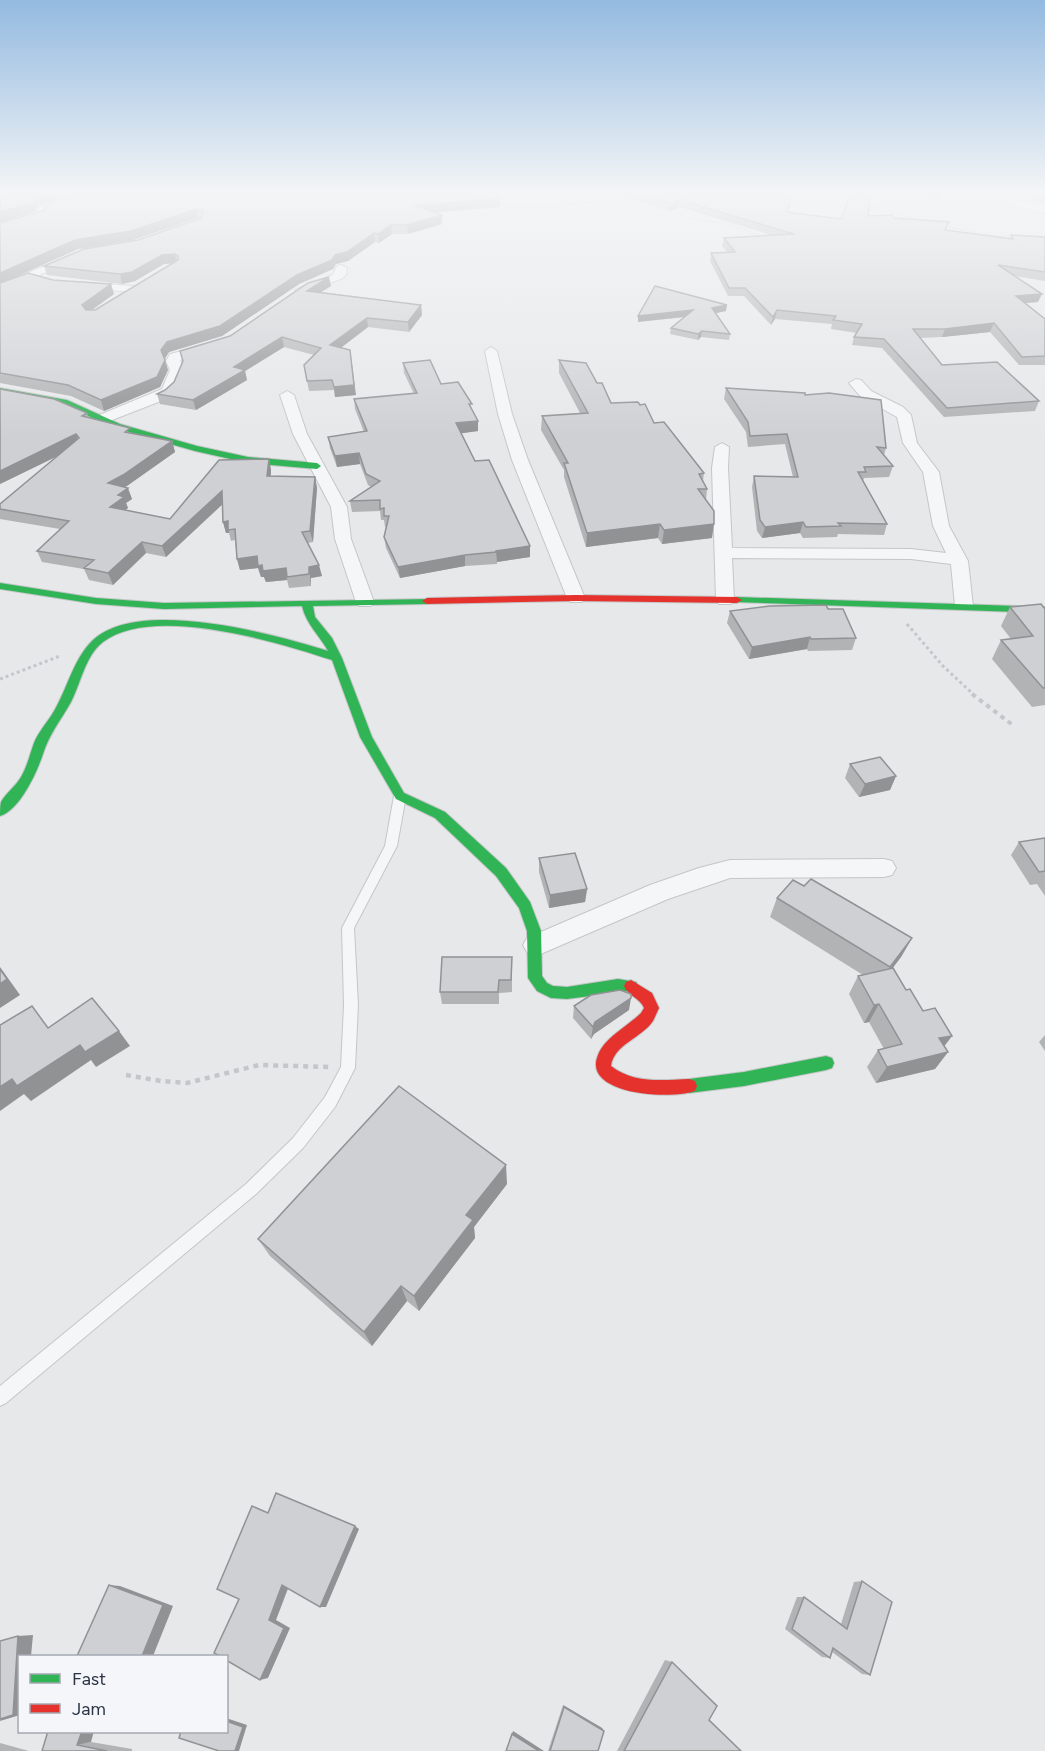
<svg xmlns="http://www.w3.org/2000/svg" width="1045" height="1751" font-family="Figtree,sans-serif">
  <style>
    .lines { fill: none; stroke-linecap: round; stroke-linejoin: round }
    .lane-casing { stroke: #c4c6c8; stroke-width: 2 }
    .street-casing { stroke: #c4c6c8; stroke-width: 2 }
    .fast-casing { stroke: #c4c6c8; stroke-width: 2 }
    .jam-casing { stroke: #c4c6c8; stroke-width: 2 }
    .path-far3 { stroke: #c5c6ca; stroke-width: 1.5; stroke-dasharray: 2 2; stroke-linecap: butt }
    .path-far2 { stroke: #c5c6ca; stroke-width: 3; stroke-dasharray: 3 3; stroke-linecap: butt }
    .path-far1 { stroke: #c5c6ca; stroke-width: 4; stroke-dasharray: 4.5 4.5; stroke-linecap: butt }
    .path { stroke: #c5c6ca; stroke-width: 4.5; stroke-dasharray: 5 5; stroke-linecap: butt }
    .lane { fill: #f5f6f7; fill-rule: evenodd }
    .street { fill: #f5f6f7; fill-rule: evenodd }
    .fast { fill: #30b455; fill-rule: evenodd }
    .jam { fill: #e5322d; fill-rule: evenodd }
    .wall { fill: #b1b3b5; fill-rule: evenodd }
    .shaded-wall { fill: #909294 }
    .building { fill: #ced0d3; stroke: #909294; stroke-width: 1.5 }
  </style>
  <rect width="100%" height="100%" fill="#e6e8ea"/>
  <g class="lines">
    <g class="lane-casing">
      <polygon id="lane" points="400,792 406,796 397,846 354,928 358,1005 355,1068 335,1107 303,1148 256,1194 6,1403 0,1406 0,1386 246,1184 293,1138 325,1097 341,1067 344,1005 342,928 385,846 394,796"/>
    </g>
    <g class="street-casing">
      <g id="street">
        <polygon points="593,193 603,193 604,197 596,202 505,205 500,202 505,199 594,196"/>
        <path d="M 984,193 C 1001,192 1027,203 1045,207 L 1045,213 L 1011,205 Z"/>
        <polygon points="60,201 68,203 47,212 47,217 0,230 0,224 38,213 38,208"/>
        <polygon points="75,253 80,256 79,258 0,292 0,285"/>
        <polygon points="341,265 347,268 346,275 341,279 301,293 295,290 333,275 337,266"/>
        <polygon points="79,282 132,286 138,289 132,292 75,287 73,285"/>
        <polygon points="211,344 217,348 216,351 180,360 184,370 175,391 166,399 107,422 97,422 95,419 97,416 162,389 170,370 166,361 170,354"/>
        <polygon points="491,347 497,351 512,414 528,460 585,598 582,602 570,602 567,598 512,460 498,414 485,351"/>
        <polygon points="856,379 861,380 871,391 903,407 911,415 917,443 939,472 949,526 968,561 973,606 970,610 958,610 955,606 951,564 911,559 732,558 734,600 731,604 719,604 716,600 712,468 715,447 722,443 729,447 728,468 732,548 911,549 946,553 933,526 923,472 903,443 897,417 861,397 849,383"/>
        <polygon points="287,391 294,395 307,434 347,507 351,539 374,602 371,606 359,606 356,602 335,539 331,507 293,434 280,395"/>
        <polygon points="884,859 892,861 896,868 892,875 884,877 730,878 668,899 536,956 527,952 523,945 527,938 650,885 699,868 730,860"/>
      </g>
    </g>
    <g class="fast-casing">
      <g id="fast">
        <polygon points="0,388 67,400 120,424 197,446 248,457 317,463 321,466 317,469 248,463 195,451 114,428 62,404 0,392"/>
        <path d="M 0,583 L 96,598 L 164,603 L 431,599 L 431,603 L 427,604 L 313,606 L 315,617 L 332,638 L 342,658 L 372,737 L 404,793 L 445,812 L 506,868 L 530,902 L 541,931 L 542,976 L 547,983 L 553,986 L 567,987 L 618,979 L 636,982 L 638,986 L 636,990 L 567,999 L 551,998 L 537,991 L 528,978 L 527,931 L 519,908 L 496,876 L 435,818 L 396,799 L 360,737 L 332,660 C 277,642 153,604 103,642 C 85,656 81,683 71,702 C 61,720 49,734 43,754 C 37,772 20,810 0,816 C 0,812 0,806 1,802 C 6,793 16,786 21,777 C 27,767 30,754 34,743 C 38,733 45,725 51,716 C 67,692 72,660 93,640 C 139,597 274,634 328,651 C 320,636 306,624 302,606 L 164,609 L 96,604 L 0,589 Z"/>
        <polygon points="737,597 1045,607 1045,613 733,602 732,600"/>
        <polygon points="826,1056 832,1058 834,1063 832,1068 826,1070 744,1086 689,1093 683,1091 681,1086 683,1081 689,1079 744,1072"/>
      </g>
    </g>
    <g class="jam-casing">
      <g id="jam">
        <polygon points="576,595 737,597 742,600 737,603 576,601 427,604 422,601 427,598"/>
        <path d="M 631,980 L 652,993 L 659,1008 C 657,1012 655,1017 653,1021 C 642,1038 614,1044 611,1066 C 634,1084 662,1080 689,1079 L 695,1081 L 697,1086 L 695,1091 C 672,1100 581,1095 598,1055 C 605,1037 628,1026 641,1013 L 644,1008 C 640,998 628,996 624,986 L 626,982 Z"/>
      </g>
    </g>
    <g class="path-far3">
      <polyline points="828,193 852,197"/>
      <path d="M 615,198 L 636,201 L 643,209 L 653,214 C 688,221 729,217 760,238"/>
      <polyline points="788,199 849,204"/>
      <polyline points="865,201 876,207 923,221"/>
      <polyline points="945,226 986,235 1014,238"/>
    </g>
    <g class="path-far2">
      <polyline points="907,624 943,666 974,695"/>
      <polyline points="0,679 60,656"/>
    </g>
    <polyline class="path-far1" points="972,694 1014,726"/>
    <polyline class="path" points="126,1075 161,1081 187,1083 259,1065 329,1067"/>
    <use href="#lane" class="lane"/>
    <use href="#street" class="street"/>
    <use href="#fast" class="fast"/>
    <use href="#jam" class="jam"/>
  </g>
  <g class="wall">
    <path d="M 0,193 L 499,193 L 500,207 L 433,212 L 442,224 L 408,234 L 392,234 L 379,243 L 375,242 L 348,261 L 336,264 L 333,269 L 299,284 L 222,336 L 169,352 L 164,359 L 168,370 L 160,387 L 104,411 L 71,396 L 0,383 L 0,223 L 45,210 L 60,199 L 37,206 L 36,211 L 0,222 ZM 198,218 L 201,219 L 138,240 L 44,266 L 47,275 L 122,284 L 135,281 L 164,264 L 172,263 L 95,310 L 91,310 L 114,294 L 53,280 L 7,281 L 78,249 L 133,240 Z"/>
    <polygon points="612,193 794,193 788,212 841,219 868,216 894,218 947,230 1010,239 1011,235 1045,237 1045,281 1015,276 1038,302 1026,303 1045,319 1045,365 1019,365 990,332 942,337 920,338 942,365 1039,401 1035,411 944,417 882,348 852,345 854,337 857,333 831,329 832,324 775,319 771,325 744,296 728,296 710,261 711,253 727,252 722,246 724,238 771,235 679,207 670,211"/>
    <polygon points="924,193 942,193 941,198 938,201"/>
    <polygon points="1031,193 1045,193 1045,205 1029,200"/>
    <polygon points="331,286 321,292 421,305 422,315 409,332 368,327 341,348 356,395 335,397 334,390 309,391 304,365 314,355 284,347 245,371 247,380 196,410 160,404 157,394 165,390 174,382 183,362 180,351 230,336"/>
    <polygon points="726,311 716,313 730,334 729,340 701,337 698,340 670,334 671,328 685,317 638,322"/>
    <polygon points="559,360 597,383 611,403 640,405 654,423 704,473 703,480 707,489 706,500 712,538 662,544 658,538 586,547 564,477 564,470 541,430 542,416 580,413 559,373"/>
    <polygon points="403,363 441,384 472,410 478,421 478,431 461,433 475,461 530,546 530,557 497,562 497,564 465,566 400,578 386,548 384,537 386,527 385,527 384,520 381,520 380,511 352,512 350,501 371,487 368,485 360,464 337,467 330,448 328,437 364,432 355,409 354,399 414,394 404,373"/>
    <polygon points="726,388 805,395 886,448 884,455 893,466 889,477 864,478 863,481 887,524 884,535 838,534 837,537 803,538 800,533 762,538 757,531 752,487 754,476 793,477 785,444 748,447 746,432 724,399"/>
    <polygon points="87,413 88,417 132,433 172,441 175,452 125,487 132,499 126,503 128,508 125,510 170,519 269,459 271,470 271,476 315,477 317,488 313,542 308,543 322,576 311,578 311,586 289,588 287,580 266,582 264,577 261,577 258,568 240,570 237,559 235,540 231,541 229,533 226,533 223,522 222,504 166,557 146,553 113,585 89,580 84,569 42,562 37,551 60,529 0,519 0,504 58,456 0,484"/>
    <polygon points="1010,607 1045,609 1045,705 1032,707 992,659 1001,640 1011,639 1001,626"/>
    <polygon points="828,609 856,638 852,650 808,651 807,649 749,659 727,623 730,611"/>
    <polygon points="850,764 896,776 890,790 859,797 845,778"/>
    <polygon points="1045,838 1045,896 1037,884 1030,885 1011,855 1019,842"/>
    <polygon points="539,858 587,889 585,902 549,908 539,872"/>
    <polygon points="804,886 912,938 901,957 892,968 906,990 923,1011 952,1036 944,1046 948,1052 935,1069 876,1083 867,1067 878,1050 884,1049 869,1022 864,1023 849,994 858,976 863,975 770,917 777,898"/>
    <polygon points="512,957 512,992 499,993 499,1004 442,1004 440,992"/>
    <polygon points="574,1006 629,1010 594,1034 591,1039 573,1018"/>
    <polygon points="1045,1035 1045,1051 1039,1042"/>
    <polygon points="507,1184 474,1227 475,1238 419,1311 407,1301 372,1346 270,1256 258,1239"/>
    <polygon points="862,1581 870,1675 862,1674 832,1652 830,1658 822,1657 785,1629 797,1597 804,1597 841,1624 854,1582"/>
    <polygon points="665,1660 672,1662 709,1720 741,1751 617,1751"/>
    <polygon points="563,1705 602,1728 604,1731 598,1751 548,1751"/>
    <polygon points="91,1742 132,1749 132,1751 42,1751"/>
    <polygon points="0,1743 29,1751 0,1751"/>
  </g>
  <g class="shaded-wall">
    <polygon points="50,193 57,193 59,199 37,206 36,211 0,222 0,212 34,197"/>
    <polygon points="499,193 499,199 500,199 500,207 415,214 414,205"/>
    <polygon points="680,200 679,207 670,211 671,203"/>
    <polygon points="196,209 198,218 133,240 78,249 0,284 0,273 75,240"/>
    <polygon points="442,215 442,224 408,234 407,225"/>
    <polygon points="391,225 392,234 379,243 378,234"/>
    <polygon points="374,233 375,242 348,261 336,264 333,269 299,284 222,336 169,352 164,360 161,350 167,342 297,275"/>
    <polygon points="175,254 177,263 164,264 135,281 122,284 120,274 162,255"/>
    <polygon points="329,277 331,286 308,300 307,291"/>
    <polygon points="111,284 114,294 85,315 82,305"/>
    <polygon points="1042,294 1038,302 1013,304 1016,296"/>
    <polygon points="421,305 422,315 409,332 408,322"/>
    <polygon points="727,305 726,311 711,314 712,308"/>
    <polygon points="693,310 692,316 638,322 638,316"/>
    <polygon points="777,310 775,319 771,325 773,317"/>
    <polygon points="367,318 368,327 331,355 330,345"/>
    <polygon points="994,323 990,332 942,337 945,329"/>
    <polygon points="702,331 701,337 698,340 698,334"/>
    <polygon points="282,337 284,347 245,371 247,380 196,410 193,400 234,367"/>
    <polygon points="350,350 356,395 335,397 334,387"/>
    <polygon points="165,360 168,370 160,387 104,411 101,400"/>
    <polygon points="478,421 478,431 457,434 456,423"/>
    <polygon points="76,434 80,445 0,484 0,471"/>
    <polygon points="172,441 175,452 127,486 112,494 108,483"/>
    <polygon points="359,453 360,464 337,467 335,456"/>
    <polygon points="269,459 271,470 270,487 267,476"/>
    <polygon points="315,477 317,488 313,542 310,531"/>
    <polygon points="128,488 132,499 126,503 128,508 114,518 110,507 118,495"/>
    <polygon points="222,491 225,502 166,557 162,546"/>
    <polygon points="228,521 229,533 226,533 223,522"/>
    <polygon points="803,522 800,533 762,538 765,527"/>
    <polygon points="660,524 658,538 586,547 587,533"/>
    <polygon points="714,524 712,538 662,544 664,530"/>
    <polygon points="142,542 146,553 113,585 108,573"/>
    <polygon points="530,546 530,557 497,562 496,551"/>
    <polygon points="465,555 465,566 400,578 398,567"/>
    <polygon points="257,556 262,565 286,568 287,580 266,582 264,577 261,577 258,568 240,570 237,559"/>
    <polygon points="319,565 322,576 311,578 311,586 309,567"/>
    <polygon points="810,637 807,649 749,659 752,647"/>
    <polygon points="896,776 890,790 859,797 865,784"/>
    <polygon points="587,889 585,902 549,908 550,895"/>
    <polygon points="912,938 901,957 880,985 890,967"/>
    <polygon points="0,967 20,995 0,1008"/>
    <polygon points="631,998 629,1010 594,1034 591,1039 593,1027 595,1022"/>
    <polygon points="879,1004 869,1022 864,1023 874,1005"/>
    <polygon points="119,1031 130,1046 96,1067 91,1060 31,1101 24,1094 0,1111 0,1087 12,1079 80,1045"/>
    <polygon points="952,1036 939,1053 939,1038"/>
    <polygon points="948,1052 935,1069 876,1083 887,1067"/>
    <polygon points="506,1165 507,1184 474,1227 475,1238 419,1311 414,1296 466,1215"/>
    <polygon points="401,1286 407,1301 372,1346 364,1332"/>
    <polygon points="355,1526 359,1529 326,1607 320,1607"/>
    <polygon points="109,1585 120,1586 173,1606 153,1656 142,1656"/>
    <polygon points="282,1585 289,1586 276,1620 290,1628 268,1678 260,1680 269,1620"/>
    <polygon points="33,1635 31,1656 20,1656 20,1715 0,1721 18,1636"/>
    <polygon points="563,1705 602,1728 604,1731 564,1707"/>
    <polygon points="226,1718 247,1725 239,1751 235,1751 226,1721"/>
    <polygon points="82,1731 94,1731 91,1742 77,1745"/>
    <polygon points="513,1731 544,1751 539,1751 512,1734"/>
  </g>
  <g class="building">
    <polygon points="0,193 50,193 34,197 33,203 0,212"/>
    <polygon points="64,193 497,193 496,193 500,199 414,205 442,215 407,225 391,225 378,234 374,233 347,252 335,255 332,260 297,275 220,326 167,342 161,350 165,360 157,377 101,400 68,385 0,373 0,283 28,273 53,280 111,284 82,305 86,310 95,310 178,260 178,256 175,254 162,255 132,272 120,274 44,266 84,249 138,240 202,218 203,211 196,209 131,231 75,240 0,273 0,223 45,210 46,205 66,197 67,193"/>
    <polygon points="636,193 793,193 787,212 841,219 851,193 871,193 868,216 892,215 894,218 949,222 945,230 1013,239 1011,235 1045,237 1045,272 998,265 1042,294 1016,296 1045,319 1045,356 1022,357 994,323 945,329 913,329 942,365 997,362 1039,401 947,408 884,339 854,337 862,324 833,320 836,316 777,310 773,317 745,288 729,288 711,253 735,252 724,238 794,234 680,200 671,203"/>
    <polygon points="1031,193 1045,193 1045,197"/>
    <polygon points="329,277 307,291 421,305 408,322 367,318 330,345 350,350 354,385 334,387 332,380 307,381 304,365 321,348 282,337 234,367 245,370 193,400 157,394 165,390 174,382 183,361 180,351 230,336 308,283"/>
    <polygon points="655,286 727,305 712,308 730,334 702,331 698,334 671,328 693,310 638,316"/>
    <polygon points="430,360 441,384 458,382 472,404 469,404 478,421 456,423 475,461 489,460 530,546 496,551 496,552 465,555 398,567 384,537 389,516 384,516 384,508 380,509 380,500 350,501 380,481 366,474 359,453 335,456 328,437 367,431 354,399 417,393 403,363"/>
    <polygon points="559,360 586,363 597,383 602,383 611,403 638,402 640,405 645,404 654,423 664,422 704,473 699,474 707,489 698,489 714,511 714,524 664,530 660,524 587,533 564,463 568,463 542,416 588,413"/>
    <polygon points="726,388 805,393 805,395 829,393 881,400 886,448 877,447 893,466 864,467 866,472 858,472 887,524 838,523 841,526 806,527 803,522 765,527 760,520 754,476 798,477 787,434 750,436 748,422"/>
    <polygon points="0,389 54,399 87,413 82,416 130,428 125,432 172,441 123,475 108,483 128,488 118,495 124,497 110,507 170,519 219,460 269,459 267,476 315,477 310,531 302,532 319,565 309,567 309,574 287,577 286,568 263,571 262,565 258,566 257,556 237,559 235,529 228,530 228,521 223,522 222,491 162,546 142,542 108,573 84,568 94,560 37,551 69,521 0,509 0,504 79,438 76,434 0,471"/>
    <polygon points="1041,604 1045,609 1045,688 1043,688 1001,640 1033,636 1010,607"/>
    <polygon points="826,605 828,609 843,609 856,638 811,639 810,637 752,647 730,611 770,606"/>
    <polygon points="880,757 896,776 865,784 850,764"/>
    <polygon points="1045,838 1045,871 1039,872 1019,842"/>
    <polygon points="575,853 587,889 550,895 539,858"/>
    <polygon points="811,879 912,938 890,967 777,898 793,880 804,886"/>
    <polygon points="442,957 512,957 511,980 499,980 498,992 440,992"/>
    <polygon points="893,968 906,990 910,989 923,1011 935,1008 952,1036 939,1038 948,1052 887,1067 878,1050 902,1044 879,1004 874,1005 858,976"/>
    <polygon points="0,969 7,979 0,984"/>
    <polygon points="620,990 631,994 631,998 595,1022 593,1027 574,1006 591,995"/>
    <polygon points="92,998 119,1031 85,1052 80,1045 17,1086 12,1079 0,1087 0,1025 32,1006 48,1028"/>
    <polygon points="399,1086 506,1165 466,1215 473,1220 414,1296 401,1286 364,1332 258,1239"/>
    <polygon points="276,1493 355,1526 320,1607 282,1585 269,1620 284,1628 260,1680 226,1660 226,1656 220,1656 214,1653 239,1599 217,1589 252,1506 268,1513"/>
    <polygon points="862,1581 892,1602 870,1675 833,1648 830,1658 792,1629 804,1597 847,1629"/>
    <polygon points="109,1585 163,1605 142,1656 77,1656"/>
    <polygon points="18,1636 13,1715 0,1719 0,1641"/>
    <polygon points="672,1662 717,1706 709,1720 741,1751 624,1751"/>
    <polygon points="564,1707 604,1731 598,1751 550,1751"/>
    <polygon points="226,1721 243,1727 235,1751 219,1751 179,1738 181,1731 226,1731"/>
    <polygon points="48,1731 82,1731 77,1745 107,1751 42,1751"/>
    <polygon points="512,1734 539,1751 506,1751"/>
  </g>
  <linearGradient id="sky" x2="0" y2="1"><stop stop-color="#93bae0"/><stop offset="0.44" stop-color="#f4f5f6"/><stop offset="1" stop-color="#f4f5f6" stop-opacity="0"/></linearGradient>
  <rect width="1045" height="438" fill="url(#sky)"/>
  <rect x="18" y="1655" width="210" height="78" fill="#f4f6f9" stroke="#a4a8b1" stroke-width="1.5"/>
  <rect x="30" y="1674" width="30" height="9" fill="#30b455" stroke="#a4a8b1" stroke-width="1.5"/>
  <text x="72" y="1685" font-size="18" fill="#2b3445">Fast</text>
  <rect x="30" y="1704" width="30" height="9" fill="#e5322d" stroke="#a4a8b1" stroke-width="1.5"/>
  <text x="72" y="1715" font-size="18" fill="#2b3445">Jam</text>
</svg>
